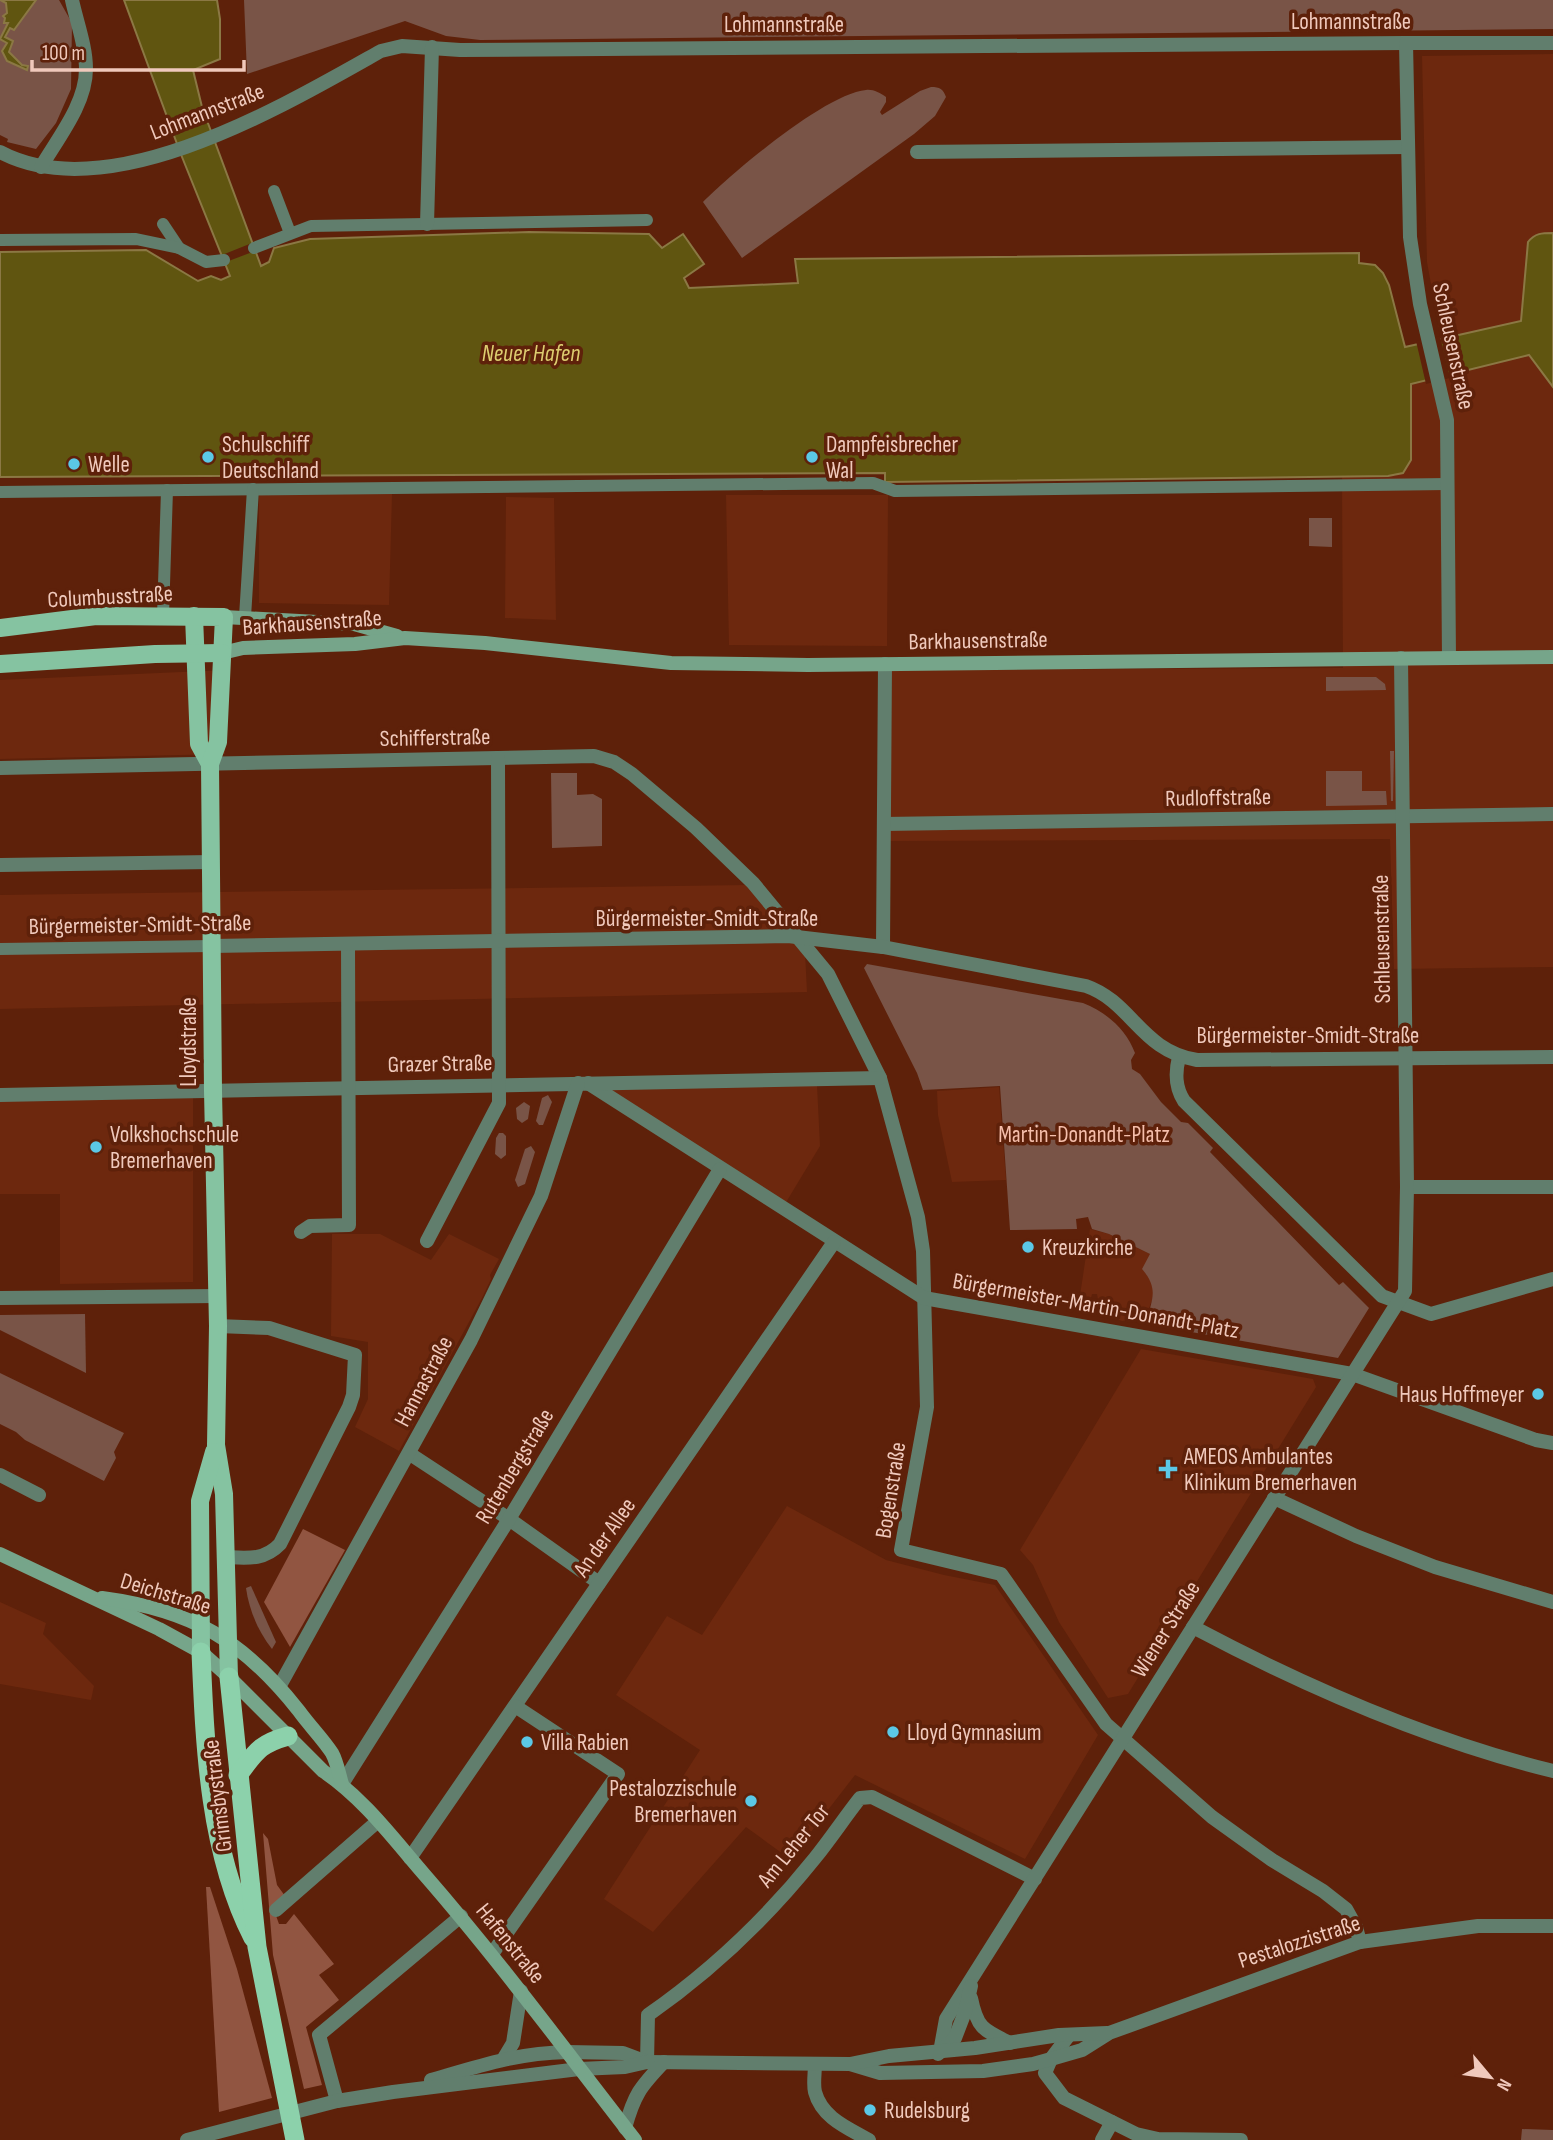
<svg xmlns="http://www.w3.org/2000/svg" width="1553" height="2140" font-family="'Sofia Sans Condensed',sans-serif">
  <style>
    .built { fill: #6d280e }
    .green { fill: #795447 }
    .forest { fill: #915541 }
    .water { fill: #605510; stroke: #8b7844; stroke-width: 2 }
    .pier { fill: #5e210a }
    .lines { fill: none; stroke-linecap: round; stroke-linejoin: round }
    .pedestrian { stroke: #617e6d; stroke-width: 12 }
    .minor { stroke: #617e6d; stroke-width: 14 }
    .tertiary { stroke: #617e6d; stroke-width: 14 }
    .secondary { stroke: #76a58a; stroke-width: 14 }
    .primary { stroke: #85c3a1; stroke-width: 18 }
    .trunk { stroke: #8cd1ab; stroke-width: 19 }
    .poi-dot { fill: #5bc8e6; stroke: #5e210a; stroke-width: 2.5 }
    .labels { text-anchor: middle; stroke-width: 7; stroke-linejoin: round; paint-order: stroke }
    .street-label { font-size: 23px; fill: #f0c9bc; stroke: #5e210a }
    .poi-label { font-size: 23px; fill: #f0c9bc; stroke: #5e210a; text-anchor: start }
    .park-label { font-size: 23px; fill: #f5beab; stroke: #5e210a }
    .water-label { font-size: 24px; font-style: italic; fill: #ddcd70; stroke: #5e210a }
  </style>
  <rect width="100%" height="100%" fill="#5e210a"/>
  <g class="built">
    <polygon points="1553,54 1553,233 1541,233 1528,242 1521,321 1441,339 1427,262 1422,56"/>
    <polygon points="1529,355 1553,387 1553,967 1394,969 1390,839 880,841 882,670 1343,668 1342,476 1395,476 1403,473 1408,466 1411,454 1411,385"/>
    <polygon points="259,492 392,494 389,605 259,603"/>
    <polygon points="726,495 888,495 887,646 729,645"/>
    <polygon points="506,497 554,498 556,620 505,618"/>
    <polygon points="227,670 225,754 0,759 0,680"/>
    <polygon points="749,885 805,952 807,992 0,1009 0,895"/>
    <polygon points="817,1085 820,1146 785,1204 601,1087"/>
    <polygon points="999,1087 1006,1180 952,1182 938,1115 937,1091"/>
    <polygon points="193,1098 193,1282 60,1284 60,1194 0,1194 0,1100"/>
    <polygon points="1090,1229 1109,1234 1150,1254 1154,1295 1149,1308 1138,1319 1122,1321 1108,1316 1099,1305 1097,1294 1092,1294 1091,1298 1079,1302"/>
    <polygon points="332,1234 380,1234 431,1260 449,1234 499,1259 490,1275 491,1279 482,1298 399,1451 355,1427 368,1399 368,1342 331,1336"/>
    <polygon points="1141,1349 1313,1379 1316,1387 1128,1694 1108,1698 1059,1622 1033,1565 1020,1550"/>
    <polygon points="787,1506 886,1560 944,1575 995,1585 1098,1735 1025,1859 855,1775 790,1859 746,1827 653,1932 604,1899 700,1750 616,1695 667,1616 702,1635"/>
    <polygon points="0,1602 46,1623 43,1634 94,1686 91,1700 0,1684"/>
  </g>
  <g class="green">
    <polygon points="0,0 59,0 72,23 71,89 56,123 36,149 7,142 8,139 0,135"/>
    <polygon points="244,0 1553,0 1553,29 480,40 446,36 405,21 247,74"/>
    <path d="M 931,87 C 940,87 943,89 946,97 L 935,116 L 914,134 L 742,258 L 703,202 C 733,172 825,94 866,90 C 873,89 880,93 886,97 L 886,102 L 880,112 L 882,115 L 920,91 Z"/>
    <polygon points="1309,518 1332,518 1332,547 1309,546"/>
    <polygon points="1326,677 1376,677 1385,684 1386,690 1326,691"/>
    <polygon points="1390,751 1394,751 1393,801 1391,801"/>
    <polygon points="1326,771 1362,771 1362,791 1386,791 1387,805 1326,806"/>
    <polygon points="551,773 577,773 577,795 593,794 602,799 602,846 552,848"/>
    <path d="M 867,964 L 1083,1003 C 1106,1012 1126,1029 1135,1053 L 1131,1060 L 1132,1069 L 1140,1074 L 1161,1102 L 1181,1122 L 1188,1123 L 1213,1148 L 1210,1152 L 1339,1285 L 1343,1282 L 1369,1308 L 1338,1358 L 1146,1324 C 1151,1300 1160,1290 1142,1269 L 1150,1254 L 1109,1234 L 1092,1229 L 1088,1217 L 1076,1219 L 1077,1229 L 1010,1230 L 1000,1086 L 923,1090 L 917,1073 L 864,968 Z"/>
    <polygon points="548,1095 552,1102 543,1125 539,1125 536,1121 542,1098"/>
    <polygon points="524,1102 530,1106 528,1119 522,1123 517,1119 516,1108"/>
    <polygon points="499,1133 503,1133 506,1136 506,1155 501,1159 495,1154 496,1138"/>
    <polygon points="531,1146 535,1152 525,1184 518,1187 515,1180 525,1149"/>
    <polygon points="85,1314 86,1373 0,1330 0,1315"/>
    <polygon points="0,1373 124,1433 114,1452 116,1458 104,1481 25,1440 16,1432 0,1424"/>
    <path d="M 251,1586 L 276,1642 L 272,1649 C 258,1631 249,1610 246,1588 Z"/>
    <polygon points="1522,2129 1553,2130 1553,2140 1521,2140"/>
  </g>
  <g class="forest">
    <polygon points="303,1529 345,1550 290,1647 264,1602"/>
    <polygon points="263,1833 268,1839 277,1885 285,1896 274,1910 279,1924 286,1924 294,1914 334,1964 319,1975 339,2000 306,2027 322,2085 304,2089 273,1955"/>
    <polygon points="206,1887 210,1887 237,1969 272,2098 219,2112"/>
  </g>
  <g class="water">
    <polygon points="0,0 36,0 14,30 10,28 5,37 13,41 9,52 22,65 28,66 27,70 7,61 2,51 7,43 0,39 8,23 4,23 5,18 3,16 7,13 6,3"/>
    <path d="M 124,0 L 217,0 L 220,19 L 220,59 L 193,70 L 202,107 L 261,266 L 269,262 L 274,248 L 310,239 L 529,232 L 649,234 L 662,248 L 683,234 L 704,264 L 684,278 L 689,288 L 798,283 L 795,259 L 1359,253 L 1359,263 L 1375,265 L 1383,273 L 1389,285 L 1405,347 L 1521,321 L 1528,242 C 1535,233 1542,233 1553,233 L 1553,387 L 1529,355 L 1411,384 L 1411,460 L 1403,473 L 1388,476 L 885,482 L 885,473 L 0,477 L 0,252 L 146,250 L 198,281 L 211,276 L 221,280 L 230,276 L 180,152 Z"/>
  </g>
  <g class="pier">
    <polygon points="252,243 255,251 226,262 222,255"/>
    <polygon points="1440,336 1450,378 1426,384 1416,341"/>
  </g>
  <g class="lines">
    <g class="pedestrian">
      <polyline points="274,191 290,233"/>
      <polyline points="163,224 179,248"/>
      <polyline points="0,240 136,239 179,248 206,262 224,260"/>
      <polyline points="254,248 311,226 647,220"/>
      <polyline points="0,492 873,483 895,491 1447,484"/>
      <polyline points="163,616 167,490"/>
      <polyline points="245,617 253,489"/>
      <polyline points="0,949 212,946"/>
    </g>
    <g class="minor">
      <path d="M 0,152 C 109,210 285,105 381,51 L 402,46 L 460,50 L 1406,43"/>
      <polyline points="917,152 1407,147"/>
      <path d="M 41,167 C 58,138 86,104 86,69 C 86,46 77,23 72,0"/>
      <polyline points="427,224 432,47"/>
      <polyline points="0,768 594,756 614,762 632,774 696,828 753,883 828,974 880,1078 918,1217 923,1251 927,1407 901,1550 1001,1574 1106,1724 1212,1817 1272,1860 1323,1891 1346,1909 1356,1927 1360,1942"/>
      <polyline points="884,824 1553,814"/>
      <polyline points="0,865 212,862"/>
      <polyline points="883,947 885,664"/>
      <path d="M 1179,1057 C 1175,1073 1175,1087 1184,1101 L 1382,1296 L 1431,1314 L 1553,1279"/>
      <polyline points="588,1083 924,1298 1352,1374 1536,1440 1553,1443"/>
      <polyline points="0,1095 880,1078"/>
      <polyline points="1407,1187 1553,1187"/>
      <polyline points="301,1232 310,1226 349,1225 348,944"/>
      <polyline points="427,1241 499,1103 498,758"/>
      <polyline points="0,1298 218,1296"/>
      <path d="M 218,1326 L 269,1328 L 355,1355 L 353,1395 L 349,1407 L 280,1544 C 264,1561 246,1558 225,1557"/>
      <polyline points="410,1454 509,1519 599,1583"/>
      <polyline points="0,1475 39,1495"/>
      <polyline points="1274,1498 1356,1536 1435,1567 1553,1602"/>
      <path d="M 1193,1627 C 1308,1688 1427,1740 1553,1771"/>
      <polyline points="279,1687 471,1340 541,1196 578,1083"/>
      <polyline points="342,1784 509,1519 720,1169"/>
      <polyline points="410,1858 834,1242"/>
      <polyline points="276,1910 378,1821"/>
      <polyline points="492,1954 618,1774 515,1706"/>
      <polyline points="1069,2035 1051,2059 1045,2073 1064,2098 1136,2134 1158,2139 1241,2140"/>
      <polyline points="504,2058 513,2043 521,1991"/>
      <path d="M 647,2062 L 648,2015 C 711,1971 767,1918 815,1858 C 831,1838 845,1817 860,1798 L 872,1797 L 1035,1879"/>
      <path d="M 815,2064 C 815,2073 813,2084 815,2092 C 822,2118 848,2128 869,2140"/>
      <path d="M 431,2080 C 479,2066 517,2053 567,2052"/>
      <polyline points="337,2101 319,2035 461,1916"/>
      <polyline points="187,2140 337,2101 393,2092 579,2069"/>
      <polyline points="1102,2140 1112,2122"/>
    </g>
    <g class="tertiary">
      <polyline points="1449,658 1447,420 1420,304 1410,237 1406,43 1553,43"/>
      <path d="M 212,946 L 788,936 L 883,947 L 1086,986 C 1132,1002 1141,1051 1197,1060 L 1553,1057"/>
      <path d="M 971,1998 C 977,2028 983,2030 1010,2043"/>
      <polyline points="567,2052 623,2053 647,2062"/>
      <polyline points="940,2052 946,2019 1405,1291 1407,1187 1401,658"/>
      <polyline points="938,2054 955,2038 965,2012 971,1986"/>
      <polyline points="850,2064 880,2073 983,2071 1033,2064 1051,2059 1082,2050 1109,2033 1360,1942 1478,1926 1553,1926"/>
      <polyline points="579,2069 625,2067 647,2062 850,2064 889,2056 975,2048 1059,2035 1107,2033"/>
      <path d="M 625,2128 C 634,2095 640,2087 664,2062"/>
    </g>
    <g class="secondary">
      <polyline points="224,617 354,624 397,636"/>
      <polyline points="222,653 243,648 355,644 405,638 485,643 671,663 808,665 1553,657"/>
      <path d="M 0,1554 L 159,1629 L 201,1652 L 229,1677 L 323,1771 C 363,1798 392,1837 423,1873 C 498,1959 565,2050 635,2140"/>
      <path d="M 102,1598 C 192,1610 243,1640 299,1711 C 309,1725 323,1739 332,1753 C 337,1762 339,1774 342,1784"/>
    </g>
    <g class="primary">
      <polyline points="194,616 199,744 210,764"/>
      <polyline points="0,628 96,616 224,617 218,742 210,764 213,1091 218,1326 216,1445 224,1494 229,1677"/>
      <polyline points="0,664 155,654 222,653"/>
      <polyline points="201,1652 200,1501 214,1452"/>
    </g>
    <g class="trunk">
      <path d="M 201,1652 C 205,1747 209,1852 253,1938"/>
      <polyline points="229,1677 257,1947 295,2140"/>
      <path d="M 238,1775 C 256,1752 259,1744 288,1736"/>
    </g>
  </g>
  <g class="poi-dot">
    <circle cx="208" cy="457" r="7"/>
    <circle cx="812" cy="457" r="7"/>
    <circle cx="74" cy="464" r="7"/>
    <circle cx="96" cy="1147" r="7"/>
    <circle cx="1028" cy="1247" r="7"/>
    <circle cx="1538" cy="1394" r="7"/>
    <path d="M1164.5 1458.5h7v7h7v7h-7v7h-7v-7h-7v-7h7z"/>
    <circle cx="893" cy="1732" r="7"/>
    <circle cx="527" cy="1742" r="7"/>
    <circle cx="751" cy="1801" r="7"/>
    <circle cx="870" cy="2110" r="7"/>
  </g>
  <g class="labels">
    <g class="street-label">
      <text x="1351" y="29">Lohmannstraße</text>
      <text x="784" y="32">Lohmannstraße</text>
      <text transform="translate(207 111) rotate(-21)" y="8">Lohmannstraße</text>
      <text transform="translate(1454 346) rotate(78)" y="8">Schleusenstraße</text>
      <text transform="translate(110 596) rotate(-3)" y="8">Columbusstraße</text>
      <text transform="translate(312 622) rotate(-4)" y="8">Barkhausenstraße</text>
      <text transform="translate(978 640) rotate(-1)" y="8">Barkhausenstraße</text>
      <text transform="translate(435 737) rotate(-1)" y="8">Schifferstraße</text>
      <text transform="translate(1218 797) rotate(-1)" y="8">Rudloffstraße</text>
      <text x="707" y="926">Bürgermeister-Smidt-Straße</text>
      <text transform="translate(140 924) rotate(-1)" y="8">Bürgermeister-Smidt-Straße</text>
      <text transform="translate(1381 939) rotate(-91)" y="8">Schleusenstraße</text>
      <text x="1308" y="1043">Bürgermeister-Smidt-Straße</text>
      <text transform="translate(188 1042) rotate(-90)" y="8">Lloydstraße</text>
      <text transform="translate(440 1063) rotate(-1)" y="8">Grazer Straße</text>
      <text transform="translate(1096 1305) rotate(10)" y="8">Bürgermeister-Martin-Donandt-Platz</text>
      <text transform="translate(423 1381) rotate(-62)" y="8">Hannastraße</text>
      <text transform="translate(514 1466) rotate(-59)" y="8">Rutenbergstraße</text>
      <text transform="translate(890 1490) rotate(-81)" y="8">Bogenstraße</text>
      <text transform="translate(604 1537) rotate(-55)" y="8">An der Allee</text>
      <text transform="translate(166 1593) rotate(17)" y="8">Deichstraße</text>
      <text transform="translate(1165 1629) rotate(-58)" y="8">Wiener Straße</text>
      <text transform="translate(217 1796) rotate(-97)" y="8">Grimsbystraße</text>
      <text transform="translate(793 1845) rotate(-51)" y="8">Am Leher Tor</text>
      <text transform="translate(1299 1941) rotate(-18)" y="8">Pestalozzistraße</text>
      <text transform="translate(511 1943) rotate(51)" y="8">Hafenstraße</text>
    </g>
    <g class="poi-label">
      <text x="222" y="452">Schulschiff<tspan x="222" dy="26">Deutschland</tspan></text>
      <text x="826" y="452">Dampfeisbrecher<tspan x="826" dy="26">Wal</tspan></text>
      <text x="88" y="472">Welle</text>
      <text x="110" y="1142">Volkshochschule<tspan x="110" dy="26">Bremerhaven</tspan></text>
      <text x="1042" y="1255">Kreuzkirche</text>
      <text x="1524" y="1402" text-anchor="end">Haus Hoffmeyer</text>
      <text x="1184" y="1464">AMEOS Ambulantes<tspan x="1184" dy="26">Klinikum Bremerhaven</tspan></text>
      <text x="907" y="1740">Lloyd Gymnasium</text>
      <text x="541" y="1750">Villa Rabien</text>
      <text x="737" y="1796" text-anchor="end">Pestalozzischule<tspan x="737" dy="26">Bremerhaven</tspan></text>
      <text x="884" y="2118">Rudelsburg</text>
    </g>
    <g class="park-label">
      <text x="1084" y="1142">Martin-Donandt-Platz</text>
    </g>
    <g class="water-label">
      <text x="531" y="361">Neuer Hafen</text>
    </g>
  </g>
  <g transform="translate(1490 2077) rotate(119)" stroke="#5e210a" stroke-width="5" paint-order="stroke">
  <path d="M0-5L12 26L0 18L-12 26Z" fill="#f0c9bc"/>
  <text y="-10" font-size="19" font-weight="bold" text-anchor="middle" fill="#f0c9bc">N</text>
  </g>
  <path d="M32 60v10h212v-10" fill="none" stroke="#f0c9bc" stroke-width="3.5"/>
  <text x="42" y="60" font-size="21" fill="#f0c9bc" stroke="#5e210a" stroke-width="5" paint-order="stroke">100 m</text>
</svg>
